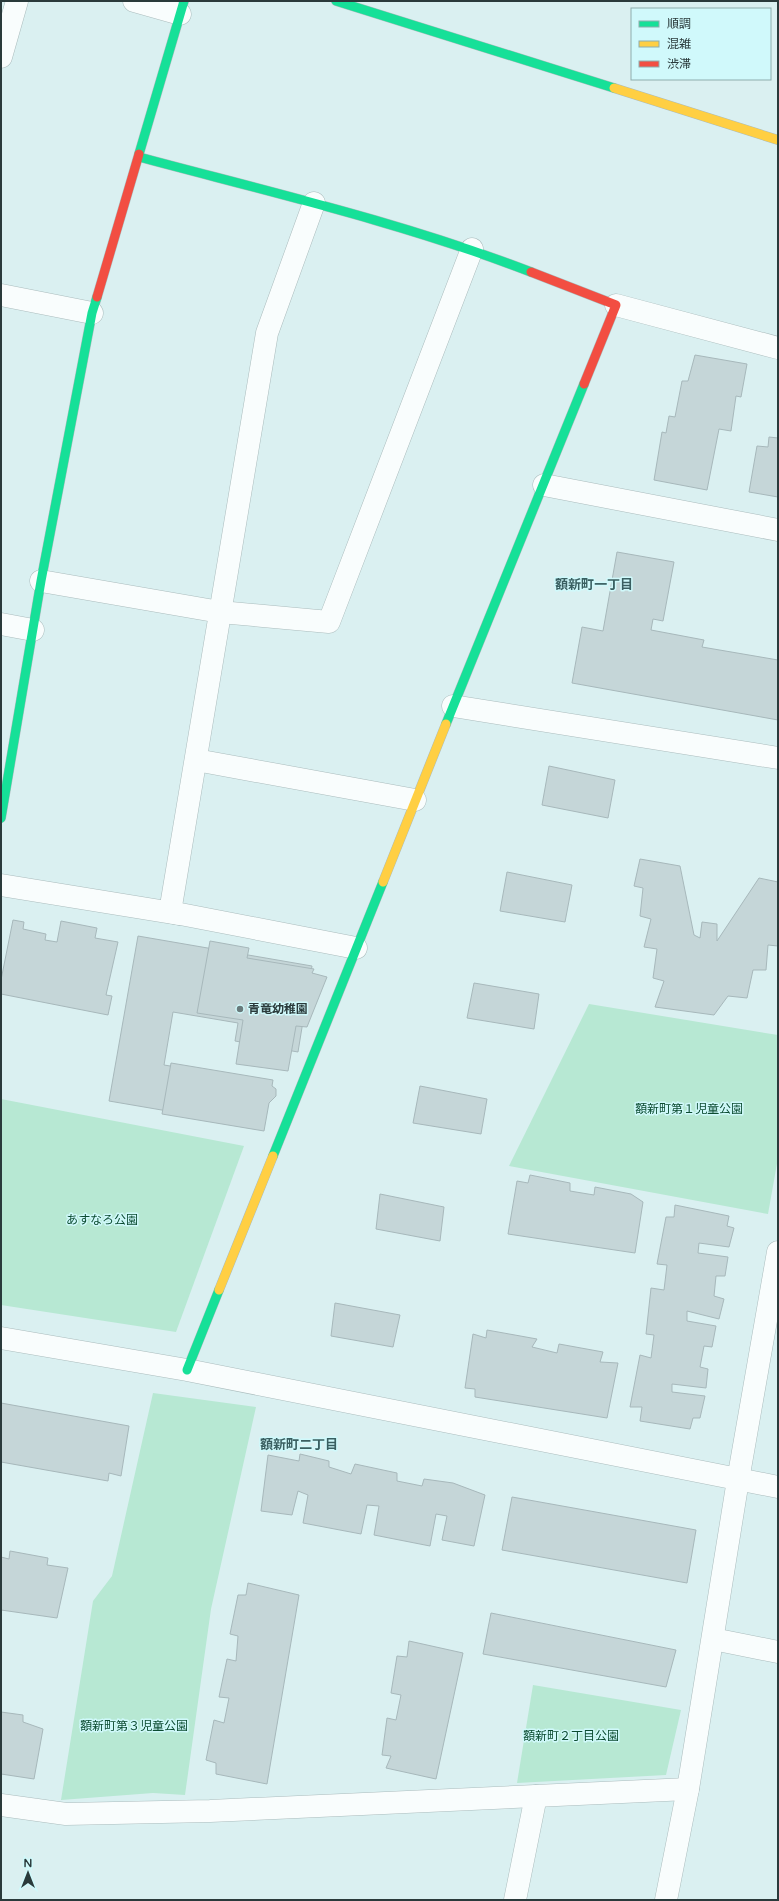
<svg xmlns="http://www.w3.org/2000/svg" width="779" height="1901" font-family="'Varela Round','Noto Sans JP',sans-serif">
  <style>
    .green { fill: #b7e8d3 }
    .building { fill: #c5d6d8; stroke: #a7b8bb }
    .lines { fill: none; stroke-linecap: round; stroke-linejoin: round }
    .street-casing { stroke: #abbcbd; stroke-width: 23 }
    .fast-casing { stroke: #abbcbd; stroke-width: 10 }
    .slow-casing { stroke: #abbcbd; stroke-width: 10 }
    .jam-casing { stroke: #abbcbd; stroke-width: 10 }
    .street { stroke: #f9fdfd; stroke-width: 22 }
    .fast { stroke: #16e098; stroke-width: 9 }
    .slow { stroke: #ffcf43; stroke-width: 9 }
    .jam { stroke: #f24e42; stroke-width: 9 }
    .poi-dot { fill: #687a7b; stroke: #d0f9fb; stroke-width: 1.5 }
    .labels { text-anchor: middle; stroke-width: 3; stroke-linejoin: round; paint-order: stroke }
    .poi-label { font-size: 12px; font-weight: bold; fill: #2a3a3b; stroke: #d0f9fb; text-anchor: start }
    .park-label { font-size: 12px; fill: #0b4b30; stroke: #d0f9fb }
    .neighbourhood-label { font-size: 13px; font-weight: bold; fill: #3a5f61; stroke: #d0f9fb }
  </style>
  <rect width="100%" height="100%" fill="#daf0f1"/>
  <g class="green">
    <polygon points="589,1004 778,1035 778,1158 768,1214 509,1166"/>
    <polygon points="1,1099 244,1146 176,1332 1,1305"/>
    <polygon points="153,1393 256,1407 211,1609 185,1795 153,1793 61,1800 93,1601 112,1576"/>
    <polygon points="533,1685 681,1710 666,1775 517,1783"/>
  </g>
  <g class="building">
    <polygon points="695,355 747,364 741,397 736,396 731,431 719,429 707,490 654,480 662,432 666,433 669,416 675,417 682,381 688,381"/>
    <polygon points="769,437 778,438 778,497 749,492 757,446 768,447"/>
    <polygon points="617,552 674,562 663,621 653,619 651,630 704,640 702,647 778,660 778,720 572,683 582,627 603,631"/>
    <polygon points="549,766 615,780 608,818 542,805"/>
    <polygon points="640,859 680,866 694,935 700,938 702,922 717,924 717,941 759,878 778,882 778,946 768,945 766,970 753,970 747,998 728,996 714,1015 655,1007 664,981 653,978 657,949 644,947 651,919 640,916 643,888 634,886"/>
    <polygon points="507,872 572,885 565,922 500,911"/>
    <polygon points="13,920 24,922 23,929 46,934 45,940 57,942 61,921 97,928 95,938 118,942 106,995 112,996 108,1015 1,994 1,980"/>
    <polygon points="138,936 312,966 298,1052 235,1041 238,1023 173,1012 164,1065 269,1082 261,1127 109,1101"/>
    <polygon points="210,941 249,948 247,958 314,969 312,973 327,977 307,1027 296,1026 288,1071 236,1064 243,1020 197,1013"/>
    <polygon points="474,983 539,994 534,1029 467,1018"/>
    <polygon points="171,1063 273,1080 272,1086 276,1089 276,1096 269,1103 264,1131 162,1114"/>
    <polygon points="420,1086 487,1099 481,1134 413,1123"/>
    <polygon points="530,1175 570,1183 570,1191 594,1195 595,1187 631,1194 643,1202 635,1253 508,1234 517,1181 528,1183"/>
    <polygon points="380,1194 444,1207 440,1241 376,1229"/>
    <polygon points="675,1205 729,1216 727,1226 734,1228 729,1247 699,1243 698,1253 728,1257 725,1276 716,1276 714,1296 724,1299 719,1319 687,1311 687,1321 716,1326 712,1347 704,1346 700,1367 708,1369 706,1388 672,1384 672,1392 705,1396 700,1418 693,1418 690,1429 640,1421 642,1407 630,1407 640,1355 651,1358 654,1335 646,1334 651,1288 664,1290 667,1265 657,1264 666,1217 674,1217"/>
    <polygon points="335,1303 400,1315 393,1347 331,1336"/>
    <polygon points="487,1330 537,1339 532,1347 557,1353 559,1344 603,1352 600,1362 618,1363 607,1418 475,1397 475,1389 465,1388 473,1334 486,1338"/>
    <polygon points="1,1403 129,1426 121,1476 109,1473 108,1481 1,1462"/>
    <polygon points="300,1454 329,1461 329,1467 351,1474 355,1464 397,1473 397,1481 422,1486 424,1479 453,1483 485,1495 474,1546 442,1540 447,1516 436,1514 430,1546 374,1535 379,1506 367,1505 361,1534 303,1523 308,1495 298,1491 292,1515 261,1511 268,1455 299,1461"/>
    <polygon points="512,1497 696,1530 687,1583 502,1550"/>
    <polygon points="10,1551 48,1558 47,1565 68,1568 57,1618 1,1610 1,1557 9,1559"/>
    <polygon points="248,1583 299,1595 267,1784 216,1774 216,1763 206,1760 214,1720 224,1723 229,1698 219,1697 227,1659 236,1661 238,1636 230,1634 238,1595 246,1595"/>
    <polygon points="491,1613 676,1650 666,1687 483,1654"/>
    <polygon points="409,1641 463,1653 436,1779 386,1768 391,1756 382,1755 387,1718 396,1720 401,1695 391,1693 397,1656 407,1657"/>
    <polygon points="1,1712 23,1715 23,1722 43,1729 34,1779 1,1774"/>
  </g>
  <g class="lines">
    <g class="street-casing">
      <g id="street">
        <polyline points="134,1 180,14"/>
        <polyline points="1,57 17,1"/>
        <polyline points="314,203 267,333 170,912 356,948"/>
        <polyline points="1,295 92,313"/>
        <polyline points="616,305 778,348"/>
        <polyline points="544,485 778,530"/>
        <polyline points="41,581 220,612 329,622 472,249"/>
        <polyline points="1,624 33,630"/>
        <polyline points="453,706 778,758"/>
        <polyline points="196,760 415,800"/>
        <polyline points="1,885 179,914"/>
        <polyline points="1,1338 187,1370 778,1487"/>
        <polyline points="713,1639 778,1652"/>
        <polyline points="1,1805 66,1814 210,1811 688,1789"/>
        <polyline points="515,1900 536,1796"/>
        <polyline points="666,1900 688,1789 738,1480 778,1252"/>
      </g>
    </g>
    <g class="fast-casing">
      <g id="fast">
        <polyline points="336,1 614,88"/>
        <polyline points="139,154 184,1"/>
        <path d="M 139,157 C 270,192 404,223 531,272"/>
        <polyline points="446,724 584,384"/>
        <polyline points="1,818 41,581 92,313 97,297"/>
        <polyline points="273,1156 383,882"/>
        <polyline points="187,1370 219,1290"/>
      </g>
    </g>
    <g class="slow-casing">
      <g id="slow">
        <polyline points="614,88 778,140"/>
        <polyline points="383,882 446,724"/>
        <polyline points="219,1290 273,1156"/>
      </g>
    </g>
    <g class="jam-casing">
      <g id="jam">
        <polyline points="531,272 616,305 584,384"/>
        <polyline points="97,297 139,154"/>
      </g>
    </g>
    <use href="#street" class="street"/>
    <use href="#fast" class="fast"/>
    <use href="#slow" class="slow"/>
    <use href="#jam" class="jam"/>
  </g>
  <circle class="poi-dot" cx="240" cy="1009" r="4"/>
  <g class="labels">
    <g class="poi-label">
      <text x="248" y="1013">青竜幼稚園</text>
    </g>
    <g class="park-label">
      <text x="689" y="1113">額新町第１児童公園</text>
      <text x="102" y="1224">あすなろ公園</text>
      <text x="134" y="1730">額新町第３児童公園</text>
      <text x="571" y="1740">額新町２丁目公園</text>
    </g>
    <g class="neighbourhood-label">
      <text x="594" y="589">額新町一丁目</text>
      <text x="299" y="1449">額新町二丁目</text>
    </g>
  </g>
  <rect width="779" height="1901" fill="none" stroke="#2a3a3b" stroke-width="4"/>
  <rect x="631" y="8" width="140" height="72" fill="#d0f9fb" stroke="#8eadae"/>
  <rect x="639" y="21" width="20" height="6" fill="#16e098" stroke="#8eadae"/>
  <text x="667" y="28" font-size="12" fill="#2a3a3b">順調</text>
  <rect x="639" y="41" width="20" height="6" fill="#ffcf43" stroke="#8eadae"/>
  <text x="667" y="48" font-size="12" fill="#2a3a3b">混雑</text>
  <rect x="639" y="61" width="20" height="6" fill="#f24e42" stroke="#8eadae"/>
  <text x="667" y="68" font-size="12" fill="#2a3a3b">渋滞</text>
  <g transform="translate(28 1873)" stroke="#d0f9fb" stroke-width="3" paint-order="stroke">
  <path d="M0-3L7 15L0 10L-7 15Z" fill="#2a3a3b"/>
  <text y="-6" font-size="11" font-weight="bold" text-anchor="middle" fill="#2a3a3b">N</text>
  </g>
</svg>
